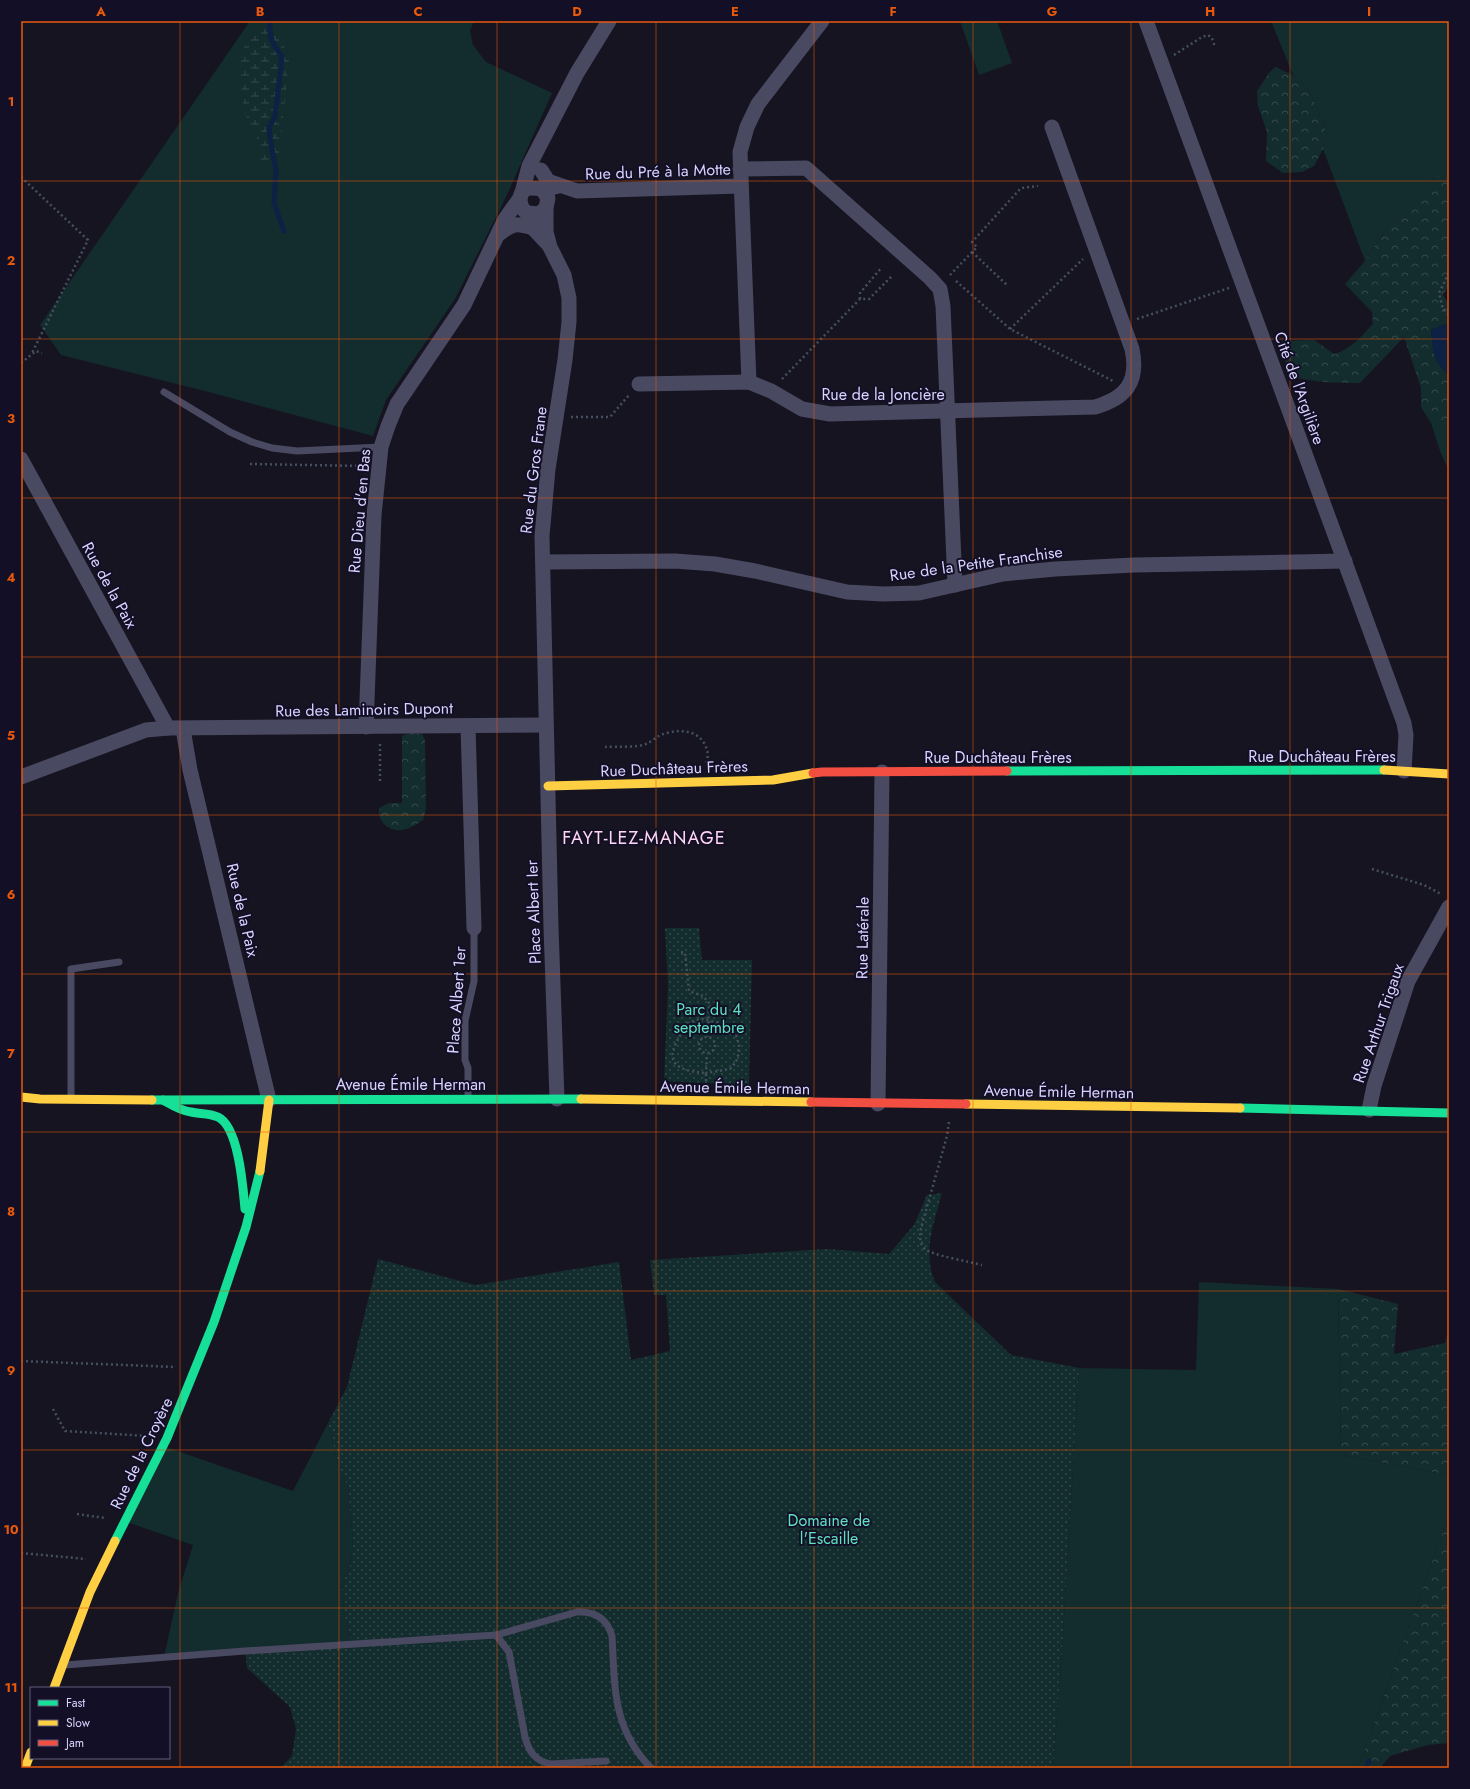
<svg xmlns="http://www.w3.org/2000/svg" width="1470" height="1789" font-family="Jost,sans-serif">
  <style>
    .grass { fill: #132c2d }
    .forest { fill: url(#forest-crowns) }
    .wetland { fill: url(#wetland-marsh) }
    .park { fill: url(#park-dots) }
    .water { fill: #0d2144 }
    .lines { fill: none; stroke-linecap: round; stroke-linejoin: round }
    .stream { stroke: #0d2144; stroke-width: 5 }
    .path { stroke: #44505f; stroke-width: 2.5; stroke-dasharray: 2 3; stroke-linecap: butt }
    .lane { stroke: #4a4962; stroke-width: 7 }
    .street { stroke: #4a4962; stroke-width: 15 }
    .fast { stroke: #16e098; stroke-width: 9 }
    .slow { stroke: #ffcf43; stroke-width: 9 }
    .jam { stroke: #f24e42; stroke-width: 9 }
    .grid { fill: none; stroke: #e8590c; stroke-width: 1; stroke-opacity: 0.55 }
    .labels { text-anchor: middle; stroke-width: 4; stroke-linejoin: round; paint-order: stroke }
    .street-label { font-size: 16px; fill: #d9d4ff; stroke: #130f26 }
    .park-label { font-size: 16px; fill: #5fe0c0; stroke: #130f26 }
    .quarter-label { font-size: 18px; letter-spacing: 1px; fill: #ffd6f0; stroke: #130f26 }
    .neatline { fill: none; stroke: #e8590c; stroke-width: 1.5 }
    .grid-label { font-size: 13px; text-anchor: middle; font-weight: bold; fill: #e8590c }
  </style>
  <defs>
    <pattern id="forest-crowns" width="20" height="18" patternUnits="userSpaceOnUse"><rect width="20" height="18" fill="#132c2d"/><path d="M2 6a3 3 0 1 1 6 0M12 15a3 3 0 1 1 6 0" fill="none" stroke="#354a4c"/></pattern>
    <pattern id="wetland-marsh" width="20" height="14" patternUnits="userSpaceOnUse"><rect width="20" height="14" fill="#132c2d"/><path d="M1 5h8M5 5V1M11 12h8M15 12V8" fill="none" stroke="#354a4c"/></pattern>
    <pattern id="park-dots" width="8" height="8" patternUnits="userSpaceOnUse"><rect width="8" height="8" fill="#132c2d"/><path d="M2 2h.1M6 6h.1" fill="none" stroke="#354a4c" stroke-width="1.8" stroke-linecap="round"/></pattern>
  </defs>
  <rect width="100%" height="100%" fill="#161421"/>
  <g class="grass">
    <polygon points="250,21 474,21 470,31 473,45 486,62 552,93 506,197 455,299 386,400 373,436 205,391 61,355 40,325"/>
    <polygon points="960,21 997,21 1012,63 979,75"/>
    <polygon points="1271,21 1449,21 1449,167 1440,174 1389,224 1365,261 1323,149 1327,134 1316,105 1307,88 1293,75"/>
    <polygon points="1449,416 1449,471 1440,451 1431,423 1441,423"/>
    <polygon points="1199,1282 1338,1289 1341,1455 1449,1475 1449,1515 1358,1768 1053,1768 1062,1651 1079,1368 1196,1370"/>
    <polygon points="328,1423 338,1464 348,1487 353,1541 350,1566 342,1585 344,1613 352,1644 164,1657 178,1593 193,1545 124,1521 163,1446 293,1491"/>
  </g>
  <g class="forest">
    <polygon points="1275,67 1293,75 1307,88 1316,105 1327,134 1323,149 1314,166 1302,172 1283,173 1266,161 1267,132 1258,106 1257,91 1269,73"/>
    <path d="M 1449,167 L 1449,286 L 1443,295 L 1449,304 L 1449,325 L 1446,324 L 1431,330 C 1433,350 1433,361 1449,375 L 1448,418 L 1441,423 L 1431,423 L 1421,407 L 1421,388 L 1404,337 L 1360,383 C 1347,383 1297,383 1290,373 C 1287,369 1286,363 1284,358 C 1281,351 1279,348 1281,341 L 1314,340 L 1334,354 C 1349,351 1363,335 1373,324 L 1372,312 L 1345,284 L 1365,261 L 1389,224 L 1440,174 Z"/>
    <path d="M 410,733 L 422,734 L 425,740 L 426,808 L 423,820 C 418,823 412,828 406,829 C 391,834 377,823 379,808 L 389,803 L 402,803 L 402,736 Z"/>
    <polygon points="1338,1289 1398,1304 1394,1354 1445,1343 1449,1329 1449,1475 1341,1455"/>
    <polygon points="1449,1515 1449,1743 1428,1745 1390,1756 1380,1768 1358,1768"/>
  </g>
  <polygon class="wetland" points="264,24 278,31 289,59 281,141 281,163 262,167 256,133 248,121 244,109 239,69 244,48 251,34"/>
  <g class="park">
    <polygon points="665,928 699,928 702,960 752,960 749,1085 664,1081 668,986"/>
    <path d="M 942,1193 C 934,1224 922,1251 935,1282 L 1011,1355 L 1079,1368 L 1062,1651 L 1053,1768 L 280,1768 L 292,1756 L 296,1729 L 290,1707 L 247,1668 L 245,1651 L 352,1644 L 344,1613 L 342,1585 L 350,1566 L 353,1541 L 348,1487 L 338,1464 L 328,1423 L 347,1387 L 378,1259 L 475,1285 L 619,1262 L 631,1360 L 670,1351 L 666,1295 L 654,1295 L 650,1260 L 828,1249 L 889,1254 L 914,1225 L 927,1195 Z"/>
  </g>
  <path class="water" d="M 1446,324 L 1449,325 L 1449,375 C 1433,361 1433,350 1431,330 Z"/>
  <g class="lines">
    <g class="stream">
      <path d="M 270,21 C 269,38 272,43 282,57 L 275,117 L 269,127 L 270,138 L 276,171 L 274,203 L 284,231"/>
      <polyline points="1366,1768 1369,1761"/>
    </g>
    <g class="path">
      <polyline points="1174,55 1202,37 1208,35 1212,38 1215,47"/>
      <polyline points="21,177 88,240 32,353"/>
      <polyline points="972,252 1008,286"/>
      <polyline points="1449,273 1439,293 1443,309 1449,315"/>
      <polyline points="950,275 977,247 972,242 1021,188 1038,186"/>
      <polyline points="956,281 1010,329 1113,381"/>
      <polyline points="860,299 860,293 882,267"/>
      <polyline points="1137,319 1229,288"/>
      <polyline points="1010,329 1083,259"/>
      <polyline points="21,363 36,351 42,353"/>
      <polyline points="782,379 860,299 869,299 892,276"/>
      <polyline points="571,417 610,417 629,395"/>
      <polyline points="250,464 363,466"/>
      <path d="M 605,747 C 616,746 636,748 646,744 C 651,742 655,738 659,736 C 673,729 695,728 704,743 C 708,750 709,756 706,763"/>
      <polyline points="380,781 380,741"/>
      <polyline points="1372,869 1424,885 1441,894"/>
      <polyline points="681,952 685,953 689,991 703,996 709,1003 708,1037"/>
      <circle cx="707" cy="1045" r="8"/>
      <path d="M 706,1081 L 706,1073 C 661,1070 668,1052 689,1022 L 702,1019 L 724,1024 L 735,1032 L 739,1045 L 739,1053 L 736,1062 L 730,1069 L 706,1073 L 707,1054"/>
      <path d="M 949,1122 L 947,1136 L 921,1228 C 920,1236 919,1243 925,1249 C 931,1255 971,1262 982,1265"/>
      <polyline points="21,1361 176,1367"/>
      <polyline points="53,1409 65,1431 147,1436"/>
      <polyline points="77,1514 105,1518"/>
      <polyline points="21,1553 86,1559"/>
    </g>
    <g class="lane">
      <polyline points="164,392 230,432 252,442 272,448 297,451 381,447"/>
      <polyline points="468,1096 468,1068 465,1060 465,1021 474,981 474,928"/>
      <polyline points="71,1098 71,969 119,962"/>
      <path d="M 496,1635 L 509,1652 L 525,1737 C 529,1752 535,1761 551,1764 L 606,1761"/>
      <path d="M 65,1665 L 245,1651 L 496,1635 L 577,1612 C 595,1611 607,1618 612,1636 C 615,1687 612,1728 651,1768"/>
    </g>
    <g class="street">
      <polyline points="1146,21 1404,723 1406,735 1404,771"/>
      <polyline points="740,169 806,168 930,278 940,289 943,306 955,585"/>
      <polyline points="541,170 548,181 577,191 741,186"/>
      <path d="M 542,189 L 548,198 L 546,208 L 539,214 L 527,213 C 523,210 520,205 520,199 C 521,185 533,188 542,189 C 547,189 554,187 559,186"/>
      <polyline points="522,193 529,166 577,73 609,21"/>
      <polyline points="546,210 546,232 550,247 564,275 569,298 569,322 565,360 548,469 542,536 551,927 557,1099"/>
      <polyline points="527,213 533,228 549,245"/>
      <path d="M 499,234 C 513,223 516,223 533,228"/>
      <polyline points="749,382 740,152 747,127 758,104 822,21"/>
      <path d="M 639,384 L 749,382 L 771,391 L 802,409 L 830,414 L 1095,407 C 1126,398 1139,382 1132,349 L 1052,127"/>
      <polyline points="21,459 168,728"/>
      <polyline points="543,562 675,561 715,564 755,571 847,592 883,594 919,593 1003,574 1055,569 1134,565 1345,561"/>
      <polyline points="468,726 474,928"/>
      <polyline points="366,727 374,515 381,447 388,426 397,404 464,305 505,219 520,198"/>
      <polyline points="183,729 190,770 269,1100"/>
      <polyline points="21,777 146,730 168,728 546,725"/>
      <polyline points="878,1104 882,772"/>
      <polyline points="1369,1110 1374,1086 1408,981 1449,907"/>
    </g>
    <g class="fast">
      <polyline points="1007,771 1384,770"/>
      <polyline points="152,1100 581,1099"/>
      <path d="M 163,1100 C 172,1105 181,1111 191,1112 C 200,1114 209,1113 218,1117 C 239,1127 243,1188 245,1209"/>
      <polyline points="1240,1108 1449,1113"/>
      <polyline points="115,1541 167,1438 214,1322 246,1227 260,1171"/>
    </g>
    <g class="slow">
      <polyline points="1384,770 1449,774"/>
      <polyline points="548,786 773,780 813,773"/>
      <polyline points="21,1097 40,1099 152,1100"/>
      <polyline points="581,1099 811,1102"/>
      <polyline points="966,1104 1240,1108"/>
      <polyline points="260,1171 269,1100"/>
      <polyline points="54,1688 90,1592 115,1541"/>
      <polyline points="25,1768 31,1752"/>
    </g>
    <g class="jam">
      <polyline points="813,773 822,772 1007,771"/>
      <polyline points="811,1102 966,1104"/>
    </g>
  </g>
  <path class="grid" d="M 180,21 L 180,1768M 339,21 L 339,1768M 497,21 L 497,1768M 656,21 L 656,1768M 814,21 L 814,1768M 973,21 L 973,1768M 1131,21 L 1131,1768M 1290,21 L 1290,1768M 21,181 L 1449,181M 21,339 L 1449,339M 21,498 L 1449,498M 21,657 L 1449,657M 21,815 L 1449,815M 21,974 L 1449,974M 21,1132 L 1449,1132M 21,1291 L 1449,1291M 21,1450 L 1449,1450M 21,1608 L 1449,1608"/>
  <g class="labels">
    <g class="street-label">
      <text transform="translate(658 171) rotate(-2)" y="6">Rue du Pré à la Motte</text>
      <text transform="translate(1300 388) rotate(70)" y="6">Cité de l'Argilière</text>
      <text x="883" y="400">Rue de la Joncière</text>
      <text transform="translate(533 470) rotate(-83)" y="6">Rue du Gros Frane</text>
      <text transform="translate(359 511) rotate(-85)" y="6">Rue Dieu d'en Bas</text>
      <text transform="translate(976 563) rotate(-8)" y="6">Rue de la Petite Franchise</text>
      <text transform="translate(110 585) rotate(61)" y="6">Rue de la Paix</text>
      <text transform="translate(364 709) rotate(-1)" y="6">Rue des Laminoirs Dupont</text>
      <text x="1322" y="762">Rue Duchâteau Frères</text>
      <text x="998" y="763">Rue Duchâteau Frères</text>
      <text transform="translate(674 768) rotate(-2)" y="6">Rue Duchâteau Frères</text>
      <text transform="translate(243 910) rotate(77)" y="6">Rue de la Paix</text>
      <text transform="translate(533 912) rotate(-92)" y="6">Place Albert Ier</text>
      <text transform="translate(862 938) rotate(-89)" y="6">Rue Latérale</text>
      <text transform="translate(456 1000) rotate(-86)" y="6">Place Albert 1er</text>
      <text transform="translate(1378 1023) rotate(-71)" y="6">Rue Arthur Trigaux</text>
      <text x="411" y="1090">Avenue Émile Herman</text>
      <text transform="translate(735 1087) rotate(1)" y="6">Avenue Émile Herman</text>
      <text transform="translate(1059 1091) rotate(1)" y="6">Avenue Émile Herman</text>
      <text transform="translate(141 1453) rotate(-64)" y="6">Rue de la Croyère</text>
    </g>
    <g class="park-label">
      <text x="709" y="1015">Parc du 4<tspan x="709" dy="18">septembre</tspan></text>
      <text x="829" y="1526">Domaine de<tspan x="829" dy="18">l'Escaille</tspan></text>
    </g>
    <g class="quarter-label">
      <text x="644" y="844">FAYT-LEZ-MANAGE</text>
    </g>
  </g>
  <rect width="1470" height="1789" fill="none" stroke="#130f26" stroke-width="44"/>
  <rect x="30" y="1687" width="140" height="72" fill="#130f26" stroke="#625e7d"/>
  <rect x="38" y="1700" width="20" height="6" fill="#16e098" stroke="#625e7d"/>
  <text x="66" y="1707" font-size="12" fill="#d9d4ff">Fast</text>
  <rect x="38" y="1720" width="20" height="6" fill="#ffcf43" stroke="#625e7d"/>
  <text x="66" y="1727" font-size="12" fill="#d9d4ff">Slow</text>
  <rect x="38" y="1740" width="20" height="6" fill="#f24e42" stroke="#625e7d"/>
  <text x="66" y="1747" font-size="12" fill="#d9d4ff">Jam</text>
  <rect x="22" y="22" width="1426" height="1745" class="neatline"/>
  <g class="grid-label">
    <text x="101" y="16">A</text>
    <text x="260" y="16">B</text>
    <text x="418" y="16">C</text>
    <text x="577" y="16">D</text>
    <text x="735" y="16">E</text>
    <text x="893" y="16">F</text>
    <text x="1052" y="16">G</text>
    <text x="1210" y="16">H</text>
    <text x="1369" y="16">I</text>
    <text x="11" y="106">1</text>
    <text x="11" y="265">2</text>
    <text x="11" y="423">3</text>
    <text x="11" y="582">4</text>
    <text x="11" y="740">5</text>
    <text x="11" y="899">6</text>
    <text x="11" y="1058">7</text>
    <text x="11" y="1216">8</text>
    <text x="11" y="1375">9</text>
    <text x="11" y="1534">10</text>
    <text x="11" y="1692">11</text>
  </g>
</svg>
